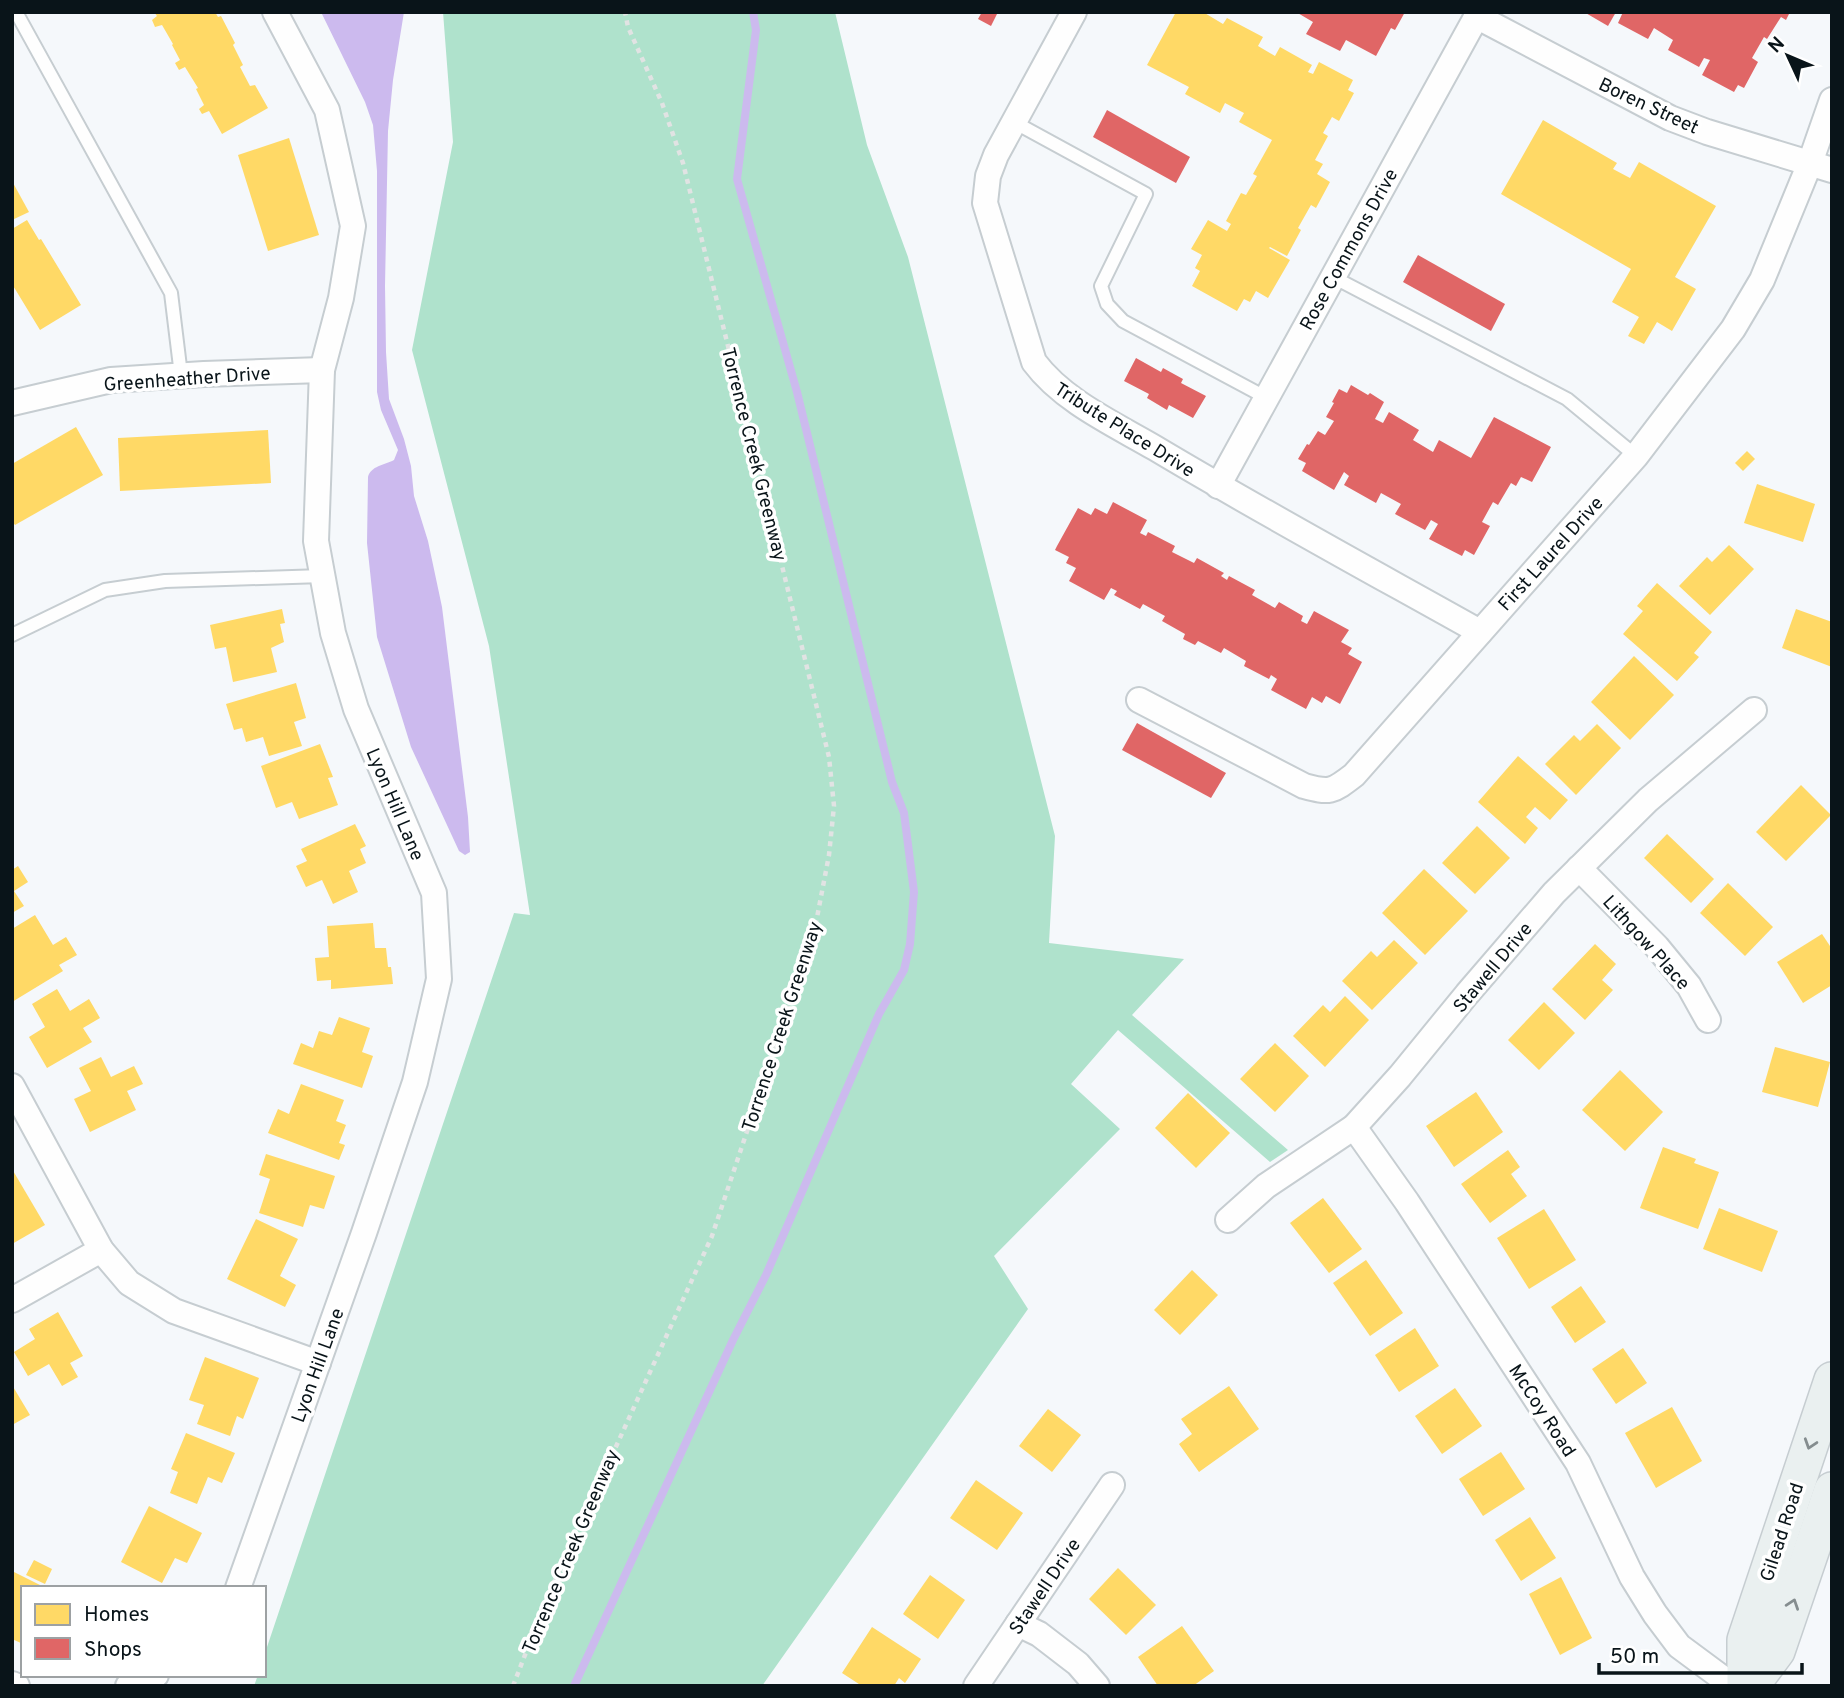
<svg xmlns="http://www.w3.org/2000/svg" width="1844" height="1698" font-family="Overpass,sans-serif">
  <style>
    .forest { fill: #afe2cc }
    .water { fill: #ccbaee }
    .homes { fill: #ffd966 }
    .shops { fill: #e06666 }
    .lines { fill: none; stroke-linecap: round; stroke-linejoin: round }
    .stream { stroke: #ccbaee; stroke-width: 8 }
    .lane-casing { stroke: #c6cdd1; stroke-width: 16 }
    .street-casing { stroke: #c6cdd1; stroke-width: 28 }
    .secondary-casing { stroke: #c6cdd1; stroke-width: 38 }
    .path { stroke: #e1e3e3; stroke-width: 4.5; stroke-dasharray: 5 5; stroke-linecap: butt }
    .lane { stroke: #fefefe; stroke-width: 12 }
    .street { stroke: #fefefe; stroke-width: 24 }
    .secondary { stroke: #eaf0f0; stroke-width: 35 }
    .oneway { stroke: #858d8f }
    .labels { text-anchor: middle; stroke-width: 7; stroke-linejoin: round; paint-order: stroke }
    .street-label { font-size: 19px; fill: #091419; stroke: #fff }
  </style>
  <rect width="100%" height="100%" fill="#f5f8fb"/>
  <polygon class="forest" points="443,12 835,12 867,145 908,257 1055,836 1049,943 1184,959 1132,1015 1288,1150 1270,1162 1118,1030 1071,1084 1120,1129 994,1256 1028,1309 762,1686 254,1686 258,1675 264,1675 264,1656 514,913 530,915 489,646 412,350 453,142"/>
  <path class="water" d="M 321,12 L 404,12 L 393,80 L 388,131 L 385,286 L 386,352 L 389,399 L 404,439 L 411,466 L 414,496 L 428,541 L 442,607 L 468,817 L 470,852 L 465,855 L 459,851 L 411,747 L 377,637 L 367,543 L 368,477 C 371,466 384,465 394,460 L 398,450 L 381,410 L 377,392 L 377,171 L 373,125 L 365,102 Z"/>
  <g class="homes">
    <polygon points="154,12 215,12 218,17 221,16 235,43 233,45 243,65 240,67 250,86 255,85 268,108 222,134 209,111 202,114 199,109 204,105 196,89 198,88 185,67 179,70 175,63 180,60 172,45 173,44 162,25 155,27 152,20 157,16"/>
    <polygon points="1176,12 1203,12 1223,24 1227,18 1263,37 1258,46 1275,56 1280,47 1312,65 1308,72 1313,74 1319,62 1353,80 1348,90 1354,93 1339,121 1332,117 1323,133 1328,136 1315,160 1323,164 1317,174 1330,182 1316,208 1311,205 1298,228 1301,230 1287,256 1270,247 1269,248 1290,260 1268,298 1256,291 1250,302 1244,299 1237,311 1192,286 1200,271 1195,268 1202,255 1191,249 1208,220 1227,231 1231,224 1226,221 1241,193 1246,195 1257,176 1253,174 1272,140 1239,122 1244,113 1225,103 1220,113 1185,94 1189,87 1147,65"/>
    <polygon points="1543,120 1617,163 1613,169 1630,178 1639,162 1716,206 1675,277 1696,289 1672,331 1657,322 1644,344 1628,336 1639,317 1612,302 1631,269 1501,194"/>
    <polygon points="289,138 319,235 268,251 238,155"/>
    <polygon points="12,181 29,212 12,220"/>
    <polygon points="27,220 39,240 41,239 81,305 40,330 12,284 12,229"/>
    <polygon points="76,427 103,475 15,525 12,521 12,464"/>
    <polygon points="268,430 271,483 120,491 118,438"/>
    <polygon points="1747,451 1755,459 1743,471 1735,463"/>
    <polygon points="1757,484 1815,504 1803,542 1744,523"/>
    <polygon points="1729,545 1754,569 1710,615 1679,586 1707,557 1712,562"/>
    <polygon points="1657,583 1712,632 1694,653 1699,657 1677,681 1623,634 1643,611 1637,606"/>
    <polygon points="282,609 285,623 280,624 284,642 271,648 277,672 233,682 226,647 215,649 210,625"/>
    <polygon points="1796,609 1832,622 1832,667 1782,648"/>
    <polygon points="1634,656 1674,695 1630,740 1591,702"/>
    <polygon points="296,683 306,718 294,722 302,746 269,756 263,737 246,742 242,728 234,730 226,704"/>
    <polygon points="1597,724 1621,748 1576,795 1545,764 1574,735 1580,741"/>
    <polygon points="320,744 333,777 328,778 338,805 299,819 292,802 276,808 261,766"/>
    <polygon points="1518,756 1568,800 1550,820 1535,807 1526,817 1538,828 1525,844 1478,802"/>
    <polygon points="1801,785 1831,815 1786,861 1756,832"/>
    <polygon points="355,824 366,846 360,849 366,863 349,871 358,892 333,904 322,880 306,887 296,866 307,861 301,849"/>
    <polygon points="1477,826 1510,858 1475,894 1442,863"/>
    <polygon points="1667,834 1714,879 1691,903 1644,858"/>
    <polygon points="18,866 28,882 14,891 24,906 12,913 12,870"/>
    <polygon points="1424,869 1468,911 1425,955 1382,913"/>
    <polygon points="1728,883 1773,927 1745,956 1700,913"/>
    <polygon points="35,915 53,945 66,937 77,955 59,965 63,971 12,1002 12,929"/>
    <polygon points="373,923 375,948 386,948 388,967 391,967 393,984 331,989 331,980 317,981 315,958 329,957 327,926"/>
    <polygon points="1822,934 1832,949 1832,985 1803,1003 1777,962"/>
    <polygon points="1394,940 1418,963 1372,1010 1342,981 1371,951 1377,957"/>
    <polygon points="1595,944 1616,964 1602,980 1613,990 1585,1020 1552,989"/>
    <polygon points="57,989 70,1011 89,999 100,1018 83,1028 92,1042 47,1068 29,1037 45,1027 32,1004"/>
    <polygon points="1345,996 1369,1020 1325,1067 1293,1036 1323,1005 1330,1012"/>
    <polygon points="1544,1002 1575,1033 1539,1070 1508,1040"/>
    <polygon points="339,1017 370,1028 362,1052 373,1056 362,1088 293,1064 301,1043 313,1048 319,1031 332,1035"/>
    <polygon points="1275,1043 1309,1076 1275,1112 1240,1079"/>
    <polygon points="1775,1047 1830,1062 1818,1107 1762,1092"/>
    <polygon points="101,1057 111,1077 134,1066 143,1084 127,1091 136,1110 90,1132 74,1099 91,1091 79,1068"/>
    <polygon points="1620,1070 1663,1112 1625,1151 1582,1110"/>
    <polygon points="301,1084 344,1100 336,1121 346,1125 339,1143 345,1145 339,1160 268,1133 278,1109 289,1114"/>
    <polygon points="1476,1092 1503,1132 1454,1167 1426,1126"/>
    <polygon points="1188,1093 1230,1133 1196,1168 1155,1128"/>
    <polygon points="1663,1147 1696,1159 1694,1163 1719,1172 1698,1229 1640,1208"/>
    <polygon points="1508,1150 1520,1167 1511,1174 1527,1196 1490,1223 1461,1184"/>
    <polygon points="266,1154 335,1176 324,1209 310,1205 303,1227 259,1213 270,1179 259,1175"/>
    <polygon points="12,1169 45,1225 12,1244"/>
    <polygon points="1323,1198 1362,1249 1329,1273 1290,1223"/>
    <polygon points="1719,1208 1778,1231 1762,1272 1703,1249"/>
    <polygon points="1544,1209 1576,1260 1529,1289 1497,1238"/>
    <polygon points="256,1219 298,1239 280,1276 296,1285 285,1307 227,1279"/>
    <polygon points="1366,1260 1403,1313 1370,1336 1333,1283"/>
    <polygon points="1192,1270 1218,1295 1180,1335 1154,1310"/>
    <polygon points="1581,1286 1606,1322 1575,1343 1551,1307"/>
    <polygon points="58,1312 83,1356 70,1363 78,1377 62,1386 49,1364 28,1376 14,1352 35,1339 29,1329"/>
    <polygon points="1415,1328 1439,1366 1399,1392 1375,1355"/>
    <polygon points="1623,1348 1647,1383 1616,1404 1592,1369"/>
    <polygon points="205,1357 259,1378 243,1419 237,1416 230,1436 197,1424 204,1405 189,1400"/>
    <polygon points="12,1385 30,1415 12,1425"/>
    <polygon points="1229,1386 1259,1429 1199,1472 1179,1444 1192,1434 1181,1419"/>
    <polygon points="1455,1388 1482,1426 1442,1454 1415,1416"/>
    <polygon points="1672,1407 1702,1461 1656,1488 1625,1433"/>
    <polygon points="1048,1409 1081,1435 1052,1472 1019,1446"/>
    <polygon points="186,1433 235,1453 222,1483 208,1477 197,1504 170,1493 178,1472 171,1469"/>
    <polygon points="1501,1452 1525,1489 1483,1516 1459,1479"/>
    <polygon points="976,1480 1023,1513 997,1550 950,1518"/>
    <polygon points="149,1506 202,1533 187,1563 175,1558 162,1583 121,1562"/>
    <polygon points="1530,1517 1556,1558 1521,1581 1495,1540"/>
    <polygon points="34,1560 52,1569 45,1584 26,1575"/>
    <polygon points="1118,1568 1156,1605 1126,1635 1089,1599"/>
    <polygon points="12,1571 46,1588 23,1588 23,1644 12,1639"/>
    <polygon points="930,1575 965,1600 938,1639 903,1614"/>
    <polygon points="1561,1577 1592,1638 1560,1655 1529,1594"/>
    <polygon points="1182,1626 1214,1671 1193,1686 1158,1686 1138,1657"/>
    <polygon points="872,1627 921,1659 905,1683 899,1678 894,1686 862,1686 842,1673"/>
  </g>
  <g class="shops">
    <polygon points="982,12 998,12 991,26 978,19"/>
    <polygon points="1296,12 1405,12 1395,30 1391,28 1376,56 1346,40 1340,51 1306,34 1313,22"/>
    <polygon points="1584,12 1616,12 1608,26"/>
    <polygon points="1623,12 1790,12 1786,20 1781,17 1767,39 1764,37 1752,58 1758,62 1744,88 1738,85 1734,92 1702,75 1710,60 1704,58 1699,67 1668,50 1673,40 1654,28 1648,39 1618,23"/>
    <polygon points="1107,110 1190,157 1176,183 1093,137"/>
    <polygon points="1418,255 1505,304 1491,331 1403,282"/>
    <polygon points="1136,358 1161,372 1163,368 1183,379 1181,383 1206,396 1193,418 1169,405 1167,410 1147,398 1149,394 1124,381"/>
    <polygon points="1351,385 1368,395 1370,393 1384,402 1375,419 1383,423 1389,412 1419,430 1413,440 1433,452 1439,440 1471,458 1494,417 1551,447 1532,482 1521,477 1516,486 1511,483 1498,505 1493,502 1482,522 1490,526 1474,555 1465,550 1462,556 1429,539 1438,524 1431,520 1425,530 1395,514 1401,504 1381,493 1376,503 1344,485 1349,476 1344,472 1334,490 1302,471 1306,463 1298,459 1307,444 1309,445 1318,431 1325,435 1334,421 1326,417 1334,403 1332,402 1339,389 1347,393"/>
    <polygon points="1113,502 1147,520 1140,533 1146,536 1148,532 1175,546 1172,552 1194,563 1197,558 1224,573 1221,576 1227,580 1229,576 1255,590 1252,595 1275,608 1279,602 1303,616 1301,621 1307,624 1314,611 1349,630 1341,642 1352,648 1348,654 1362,662 1340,704 1326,696 1322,703 1312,697 1306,709 1271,690 1277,679 1271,675 1269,679 1244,666 1246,661 1224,648 1221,653 1198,641 1195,645 1183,639 1185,634 1162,621 1165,616 1143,604 1140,609 1114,595 1117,591 1111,588 1104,600 1069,581 1076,568 1066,563 1069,557 1055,550 1057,546 1078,508 1091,515 1095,508 1107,514"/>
    <polygon points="1137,723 1226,773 1211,798 1122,750"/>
  </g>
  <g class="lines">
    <polyline class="stream" points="574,1686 733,1340 766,1275 879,1014 904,970 910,944 914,892 904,813 892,782 797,392 737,179 756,30 753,12"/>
    <g class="lane-casing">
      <g id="lane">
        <polyline points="16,12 171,293 181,375"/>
        <polyline points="1014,122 1146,194 1101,286 1107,304 1123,321 1267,398"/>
        <polyline points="1333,277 1567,399 1636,456"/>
        <polyline points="12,635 105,590 165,581 323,576"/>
      </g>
    </g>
    <g class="street-casing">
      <g id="street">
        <path d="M 1074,12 L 996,155 L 988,176 L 985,203 L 1034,362 C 1063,401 1114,424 1155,448 C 1262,512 1371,571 1480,632"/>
        <polyline points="1476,16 1670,118 1707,132 1832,170"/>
        <polyline points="12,403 111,380 204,374 322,370"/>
        <polyline points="1218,486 1479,12"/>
        <path d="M 1139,700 L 1304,786 C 1330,793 1332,792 1354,775 L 1636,456 L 1733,329 L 1762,280 L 1810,163 L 1832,100"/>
        <polyline points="1579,868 1657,947 1689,986 1708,1020"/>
        <polyline points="12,1086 101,1250 129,1283 174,1311 318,1363"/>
        <polyline points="1354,1127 1407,1202 1578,1463 1632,1577 1655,1614 1679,1646 1733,1686"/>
        <polyline points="1228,1220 1266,1186 1354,1127 1400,1076 1467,994 1554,893 1648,800 1754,710"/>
        <polyline points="12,1300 101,1250"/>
        <polyline points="238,1588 364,1233 415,1082 439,979 434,893 356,709 333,633 316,541 322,370 341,298 353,226 327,110 275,12"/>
        <polyline points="1018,1624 1039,1634 1078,1664 1097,1686"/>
        <polyline points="12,1684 17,1686"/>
        <polyline points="128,1686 144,1683 156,1675"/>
        <polyline points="976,1686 1112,1485"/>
      </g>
    </g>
    <g class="secondary-casing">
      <g id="secondary">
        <polyline points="1745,1686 1745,1640 1832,1380"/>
        <polyline points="1751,1686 1777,1651 1832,1490"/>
      </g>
    </g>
    <polyline class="path" points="513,1686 547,1598 712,1236 815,928 829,855 834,806 829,757 683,163 662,103 628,27 625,12"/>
    <use href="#lane" class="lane"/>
    <use href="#street" class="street"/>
    <use href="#secondary" class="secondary"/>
  </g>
  <defs><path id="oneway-chevron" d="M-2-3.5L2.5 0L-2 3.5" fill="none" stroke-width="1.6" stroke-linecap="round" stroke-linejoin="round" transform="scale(1.75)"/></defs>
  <g class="oneway">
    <use href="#oneway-chevron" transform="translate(1810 1444) rotate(108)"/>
    <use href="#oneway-chevron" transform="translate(1793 1604) rotate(-71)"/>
  </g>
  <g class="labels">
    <g class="street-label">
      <text transform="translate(1649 105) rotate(25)" y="7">Boren Street</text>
      <text transform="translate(1348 249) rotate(-61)" y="7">Rose Commons Drive</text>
      <text transform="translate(187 378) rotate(-4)" y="7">Greenheather Drive</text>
      <text transform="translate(1125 429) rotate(32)" y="7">Tribute Place Drive</text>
      <text transform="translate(755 454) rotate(76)" y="7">Torrence Creek Greenway</text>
      <text transform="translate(1550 553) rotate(-48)" y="7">First Laurel Drive</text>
      <text transform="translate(396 804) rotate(67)" y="7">Lyon Hill Lane</text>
      <text transform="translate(1647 942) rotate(48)" y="7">Lithgow Place</text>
      <text transform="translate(1492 967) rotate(-50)" y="7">Stawell Drive</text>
      <text transform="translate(781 1026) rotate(-72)" y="7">Torrence Creek Greenway</text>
      <text transform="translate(317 1365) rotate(-70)" y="7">Lyon Hill Lane</text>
      <text transform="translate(1543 1410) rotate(57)" y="7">McCoy Road</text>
      <text transform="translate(1781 1532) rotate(-72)" y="7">Gilead Road</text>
      <text transform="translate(570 1551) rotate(-67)" y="7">Torrence Creek Greenway</text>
      <text transform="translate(1044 1586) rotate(-56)" y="7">Stawell Drive</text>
    </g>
  </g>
  <rect width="1844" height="1698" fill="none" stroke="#091419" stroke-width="28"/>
  <rect x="21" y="1586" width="245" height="91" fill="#ffffff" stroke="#9da1a3" stroke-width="2"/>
  <rect x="35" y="1604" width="35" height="21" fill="#ffd966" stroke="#9da1a3" stroke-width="2"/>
  <text x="84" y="1621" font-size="21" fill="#091419">Homes</text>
  <rect x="35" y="1638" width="35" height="21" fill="#e06666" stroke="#9da1a3" stroke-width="2"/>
  <text x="84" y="1656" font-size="21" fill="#091419">Shops</text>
  <g transform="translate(1788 56) rotate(314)" stroke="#ffffff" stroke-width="5" paint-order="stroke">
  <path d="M0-5L12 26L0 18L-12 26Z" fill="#091419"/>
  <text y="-10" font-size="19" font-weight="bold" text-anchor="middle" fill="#091419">N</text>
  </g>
  <path d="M1599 1663v10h203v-10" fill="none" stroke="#091419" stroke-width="3.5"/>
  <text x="1610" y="1663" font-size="21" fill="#091419" stroke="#ffffff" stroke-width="5" paint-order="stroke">50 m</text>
</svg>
